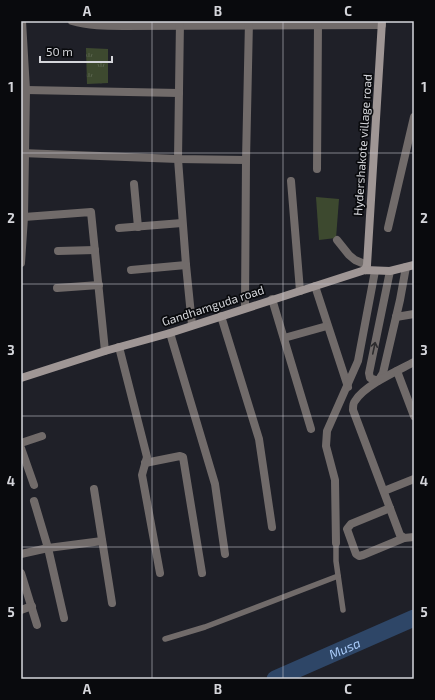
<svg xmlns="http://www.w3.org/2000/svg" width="435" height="700" font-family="'Exo 2',sans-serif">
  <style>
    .grass { fill: #3d492f }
    .park { fill: url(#park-tufts) }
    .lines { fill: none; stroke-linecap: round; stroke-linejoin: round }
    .river { stroke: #2e4667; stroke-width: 17 }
    .lane { stroke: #716b6a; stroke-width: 5.5 }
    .street { stroke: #716b6a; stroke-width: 8 }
    .secondary { stroke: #9f9695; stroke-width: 8 }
    .oneway { stroke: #2d2c2e }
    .grid { fill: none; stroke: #d5d6db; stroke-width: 1; stroke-opacity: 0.55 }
    .labels { text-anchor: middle; stroke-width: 3.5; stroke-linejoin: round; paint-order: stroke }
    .street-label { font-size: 12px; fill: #d5d6db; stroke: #090a0d }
    .water-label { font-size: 13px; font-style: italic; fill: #a9cbf9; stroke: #090a0d }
    .neatline { fill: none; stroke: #d5d6db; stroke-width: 1.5 }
    .grid-label { font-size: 13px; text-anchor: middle; font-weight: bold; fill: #d5d6db }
  </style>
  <defs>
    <pattern id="park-tufts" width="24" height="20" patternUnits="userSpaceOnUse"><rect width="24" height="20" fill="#3d492f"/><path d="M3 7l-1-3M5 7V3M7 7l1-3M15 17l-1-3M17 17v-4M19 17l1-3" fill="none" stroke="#58624d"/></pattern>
  </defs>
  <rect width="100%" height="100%" fill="#1f2028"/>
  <polygon class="grass" points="316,197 339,199 336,238 319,240"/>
  <polygon class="park" points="86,48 108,49 108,83 87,84"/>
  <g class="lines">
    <path class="river" id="s1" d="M 275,679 L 414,618"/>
    <g class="lane">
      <polyline points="336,543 336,561 343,610"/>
      <polyline points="165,639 205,627 338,576"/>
    </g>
    <g class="street">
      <path d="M 72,21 C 88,26 106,26 123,26 L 382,25"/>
      <polyline points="180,21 178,159 186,265 192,325"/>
      <polyline points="26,90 179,93"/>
      <polyline points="21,153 178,159 246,160"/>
      <polyline points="317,169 318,22"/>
      <polyline points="291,181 300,291"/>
      <polyline points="134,184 138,227"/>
      <polyline points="24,217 91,212 105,351"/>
      <polyline points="119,228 182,223"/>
      <polyline points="388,228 414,117"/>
      <polyline points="337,240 349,255 355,260 367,265"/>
      <polyline points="58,251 95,250"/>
      <polyline points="21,263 24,217 26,90 22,21"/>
      <polyline points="131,270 186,265"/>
      <polyline points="390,271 369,373 370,378 378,381 383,373 400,300 406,267"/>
      <polyline points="315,286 348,387"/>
      <polyline points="57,288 99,285"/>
      <polyline points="272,299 311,429"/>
      <polyline points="245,308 246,160 249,21"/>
      <polyline points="221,316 259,439 272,527"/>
      <polyline points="396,317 414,314"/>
      <polyline points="170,333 215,484 225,554"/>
      <polyline points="284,338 327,326"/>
      <polyline points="119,347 147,457 142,475 160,573"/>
      <path d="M 414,362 C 397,371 365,385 355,401 C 353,403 353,407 353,410 L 400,535 L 404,538 L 414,537"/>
      <polyline points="397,371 414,416"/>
      <polyline points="21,443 42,436"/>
      <polyline points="21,448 34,485"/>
      <polyline points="145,463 180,456 183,457 202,573"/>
      <polyline points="94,489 112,603"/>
      <polyline points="384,491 414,479"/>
      <polyline points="34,501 48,548 64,618"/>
      <polyline points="390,508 351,524 347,529 356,554 359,556 363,555 404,538"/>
      <polyline points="336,543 335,480 326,446 327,431 358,361 375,271"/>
      <polyline points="21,554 48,548 102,541"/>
      <polyline points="21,573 37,625"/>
      <polyline points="21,610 32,606"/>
    </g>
    <g class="secondary">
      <polyline points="365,270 367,265 382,21"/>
      <polyline points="21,378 105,351 170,333 365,270 390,271 414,265"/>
    </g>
  </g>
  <defs><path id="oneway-shaft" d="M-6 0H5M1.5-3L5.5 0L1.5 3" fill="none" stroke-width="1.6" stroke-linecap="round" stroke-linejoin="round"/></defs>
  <use class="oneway" href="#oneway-shaft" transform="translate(374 348) rotate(-78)"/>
  <path class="grid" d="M 152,21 L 152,679M 283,21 L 283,679M 21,153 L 414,153M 21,284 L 414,284M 21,416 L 414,416M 21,547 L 414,547"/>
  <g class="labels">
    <g class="street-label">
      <text transform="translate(363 145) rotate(-86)" y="4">Hydershakote village road</text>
      <text transform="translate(213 306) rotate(-18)" y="4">Gandhamguda road</text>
    </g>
    <g class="water-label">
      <text dy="5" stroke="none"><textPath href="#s1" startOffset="76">Musa</textPath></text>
    </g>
  </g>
  <rect width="435" height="700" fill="none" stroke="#090a0d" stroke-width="44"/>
  <path d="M40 56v6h72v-6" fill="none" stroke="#d5d6db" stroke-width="2"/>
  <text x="46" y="56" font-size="12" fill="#d5d6db" stroke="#090a0d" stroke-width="3" paint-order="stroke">50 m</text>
  <rect x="22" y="22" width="391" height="656" class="neatline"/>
  <g class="grid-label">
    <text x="87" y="16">A</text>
    <text x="218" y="16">B</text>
    <text x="348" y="16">C</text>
    <text x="11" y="92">1</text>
    <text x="424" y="92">1</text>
    <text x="11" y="223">2</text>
    <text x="424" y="223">2</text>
    <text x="11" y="355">3</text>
    <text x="424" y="355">3</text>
    <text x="11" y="486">4</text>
    <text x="424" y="486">4</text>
    <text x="11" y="617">5</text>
    <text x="424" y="617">5</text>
    <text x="87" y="694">A</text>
    <text x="218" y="694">B</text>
    <text x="348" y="694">C</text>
  </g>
</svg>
